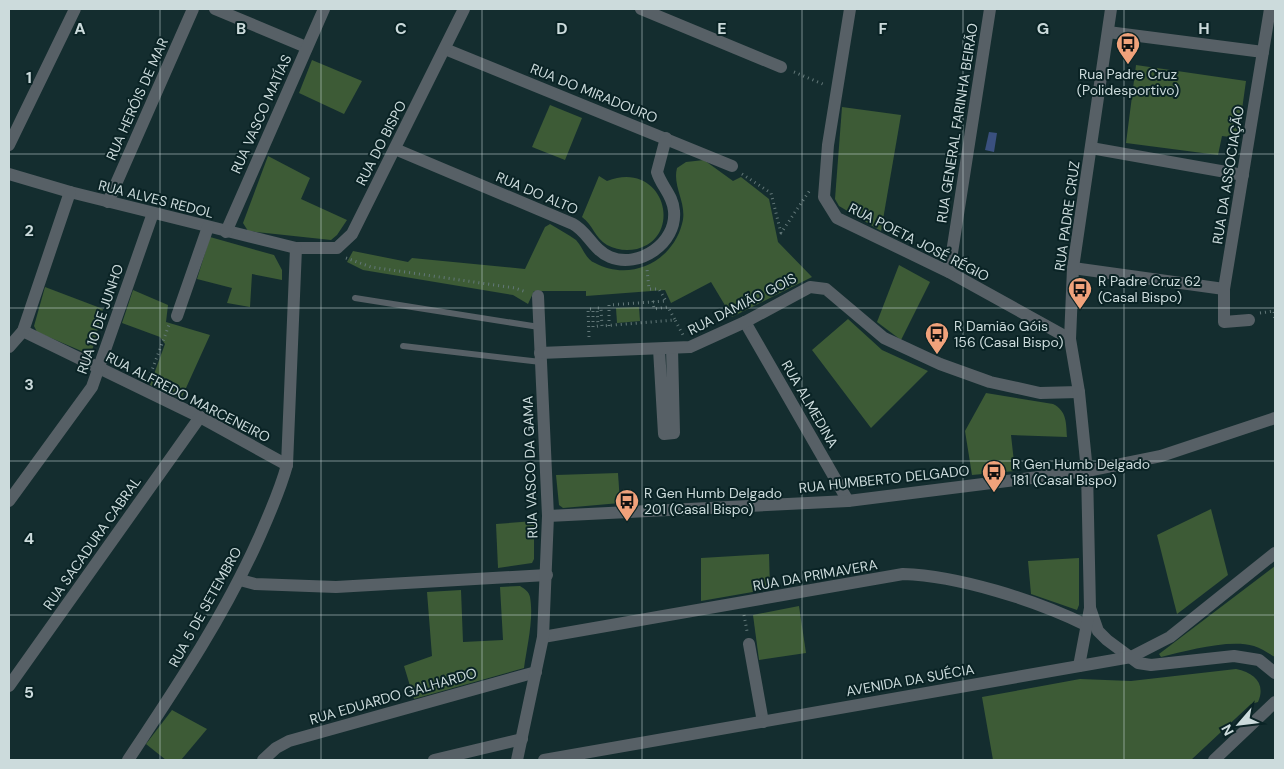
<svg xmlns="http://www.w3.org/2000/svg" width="1284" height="769" font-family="'DM Sans',sans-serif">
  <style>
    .green { fill: #3d5b36 }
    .water { fill: #3a507f }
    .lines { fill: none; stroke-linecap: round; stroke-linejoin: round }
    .path { stroke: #637879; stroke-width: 3; stroke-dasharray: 1 4; stroke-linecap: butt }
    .service { stroke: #576066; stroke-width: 6 }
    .minor { stroke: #576066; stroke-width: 12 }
    .tertiary { stroke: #576066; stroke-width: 12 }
    .grid { fill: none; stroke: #ccdbdc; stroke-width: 1; stroke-opacity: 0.55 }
    .labels { text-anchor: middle; stroke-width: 4; stroke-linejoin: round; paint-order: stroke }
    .poi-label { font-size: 14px; fill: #ccdbdc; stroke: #0a2325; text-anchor: start }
    .street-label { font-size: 14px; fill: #ccdbdc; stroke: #0a2325 }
    .grid-label { font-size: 16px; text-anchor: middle; font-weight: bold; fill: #ccdbdc; stroke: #0a2325; stroke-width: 4; stroke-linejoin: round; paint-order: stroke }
  </style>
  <rect width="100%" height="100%" fill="#142d2f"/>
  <g class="green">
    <polygon points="312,60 362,81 344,114 299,93"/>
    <polygon points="1136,65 1246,81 1238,138 1222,136 1218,155 1126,143"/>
    <polygon points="550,105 582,118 565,160 532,147"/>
    <polygon points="842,107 901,115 881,231 839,206 835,199"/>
    <polygon points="268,156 310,178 301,199 347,220 337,235 331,240 248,231 243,223"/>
    <path d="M 704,160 L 733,181 L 741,177 L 769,199 L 778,242 L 812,277 L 732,317 L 711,282 L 671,303 L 665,290 L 586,296 L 586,291 L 534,291 L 528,304 L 513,295 L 363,270 L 347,262 L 353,251 L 408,262 L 412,258 L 525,269 L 545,227 L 550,224 C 558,229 568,234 576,240 C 583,247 585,259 595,263 C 630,282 672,262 682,224 C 688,204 672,187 677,168 L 686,162 Z"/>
    <path d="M 599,176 L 607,181 C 664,159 685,237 637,249 C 626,251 617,250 607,245 C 595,238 593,225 582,217 Z"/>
    <polygon points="210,237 274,255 282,270 282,280 252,274 250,307 227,303 232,288 197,279"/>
    <polygon points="899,265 930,282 901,340 877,322"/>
    <polygon points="45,287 103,309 92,351 86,353 37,332 34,326"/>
    <polygon points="133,290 168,305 166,322 210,335 181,399 150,385 165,344 160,337 122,323"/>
    <polygon points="639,307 640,321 617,323 616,308"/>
    <polygon points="848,319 882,350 928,371 871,428 812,350"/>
    <path d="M 986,393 L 1053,404 C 1067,411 1066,423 1067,437 L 1011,435 L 1015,471 L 972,475 L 965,431 Z"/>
    <polygon points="618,473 620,503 563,508 559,505 556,475"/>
    <polygon points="1211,509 1228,575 1177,614 1157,535"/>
    <polygon points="534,521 534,559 532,563 498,568 496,524"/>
    <polygon points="769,554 770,589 701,601 701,558"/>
    <polygon points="1079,558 1079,605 1077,610 1031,594 1028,561"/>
    <path d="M 1275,566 L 1275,657 C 1269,654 1261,648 1254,646 C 1228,639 1187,651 1161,657 L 1159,654 Z"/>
    <path d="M 520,586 C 525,589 529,592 530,597 C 534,619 527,646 524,668 L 414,699 L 404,666 L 432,656 L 427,592 L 461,590 L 463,642 L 503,640 L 500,587 Z"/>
    <polygon points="799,606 806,653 759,660 753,615"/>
    <path d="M 1236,669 C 1255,673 1266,684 1258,702 L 1251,704 L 1191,760 L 993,760 L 982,697 L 1080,679 L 1131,681 Z"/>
    <polygon points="172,710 207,729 181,760 166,760 146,744"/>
  </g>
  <polygon class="water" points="989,132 997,133 994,152 985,150"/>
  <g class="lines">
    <g class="path">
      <polyline points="794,72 825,85"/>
      <polyline points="742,174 771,193 781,233 810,190"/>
      <polyline points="346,258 371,267 515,288 526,292"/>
      <polyline points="653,301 654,309 668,307 675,320"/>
      <polyline points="1260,313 1274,311 1275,321"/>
      <polyline points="609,326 609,305 666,301 659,289 649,289 647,269"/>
      <polyline points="589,337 588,309 593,309 593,327 598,326 597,308 601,308 602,326 675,320 683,335"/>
      <polyline points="149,378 169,325"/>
      <polyline points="744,615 747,631"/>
    </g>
    <g class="service">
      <polyline points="355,298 539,327"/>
      <polyline points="403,346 541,362"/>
    </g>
    <g class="minor">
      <polyline points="215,9 306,47"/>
      <polyline points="641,9 781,67"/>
      <polyline points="850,9 828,145 824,197 837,218 949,272 1070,339"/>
      <polyline points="1108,32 1263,52"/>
      <polyline points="445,49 732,166"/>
      <polyline points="9,145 75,9"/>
      <polyline points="1091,148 1243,175"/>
      <path d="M 395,149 L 573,224 C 588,232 593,250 610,257 C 639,269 677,243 674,211 C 673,195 661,186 657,172 L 666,138"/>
      <polyline points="9,174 70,192 296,248 337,248 352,234 464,9"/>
      <polyline points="108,202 193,9"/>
      <polyline points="226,232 324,9"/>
      <polyline points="1073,268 1224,289"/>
      <polyline points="949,272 990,9"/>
      <polyline points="538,296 548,516"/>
      <polyline points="177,316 208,227"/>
      <polyline points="1249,320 1224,322 1224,289 1270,9"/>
      <polyline points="745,322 848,501"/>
      <polyline points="23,331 200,417 287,465"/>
      <polyline points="9,347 23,331 70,192"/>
      <polyline points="659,349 664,434 674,433 672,348"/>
      <polyline points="540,353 690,347 745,322 810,287 826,289 884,338 940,364 990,382 1040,393 1079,392"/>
      <polyline points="9,501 92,387 153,213"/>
      <polyline points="240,580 255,584 336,587 547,575"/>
      <polyline points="1090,608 1098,631 1107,640 1138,663 1151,665 1234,656 1259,660 1275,673"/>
      <path d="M 543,637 L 903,574 C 959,576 1035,600 1086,625"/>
      <polyline points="749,644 763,722"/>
      <polyline points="1079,666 1090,608 1087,471 1161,456 1275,418"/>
      <polyline points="9,686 200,417"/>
      <path d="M 128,760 C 175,689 223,618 258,540 C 269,515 280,491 287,465 L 296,248"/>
      <polyline points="263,760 276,748 289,741 536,672"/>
      <polyline points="434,760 522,739"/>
      <polyline points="544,760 1131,657 1170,637 1275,553"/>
      <polyline points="1214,760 1275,702"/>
    </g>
    <polyline class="tertiary" points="517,760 543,637 548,516 848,501 1087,471 1079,392 1070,339 1073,268 1111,9"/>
  </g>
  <path class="grid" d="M 160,9 L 160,760M 321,9 L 321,760M 482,9 L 482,760M 642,9 L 642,760M 802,9 L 802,760M 963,9 L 963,760M 1124,9 L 1124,760M 9,154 L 1275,154M 9,308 L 1275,308M 9,461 L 1275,461M 9,615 L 1275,615"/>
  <defs>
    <g id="bus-pin" transform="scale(1.25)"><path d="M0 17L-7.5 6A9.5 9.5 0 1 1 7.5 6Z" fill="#f0a27b" stroke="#0a2325"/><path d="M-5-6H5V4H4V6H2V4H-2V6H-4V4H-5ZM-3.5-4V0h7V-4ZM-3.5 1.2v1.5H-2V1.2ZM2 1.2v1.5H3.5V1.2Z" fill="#111"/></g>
  </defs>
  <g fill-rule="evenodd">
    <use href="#bus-pin" x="1128" y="44"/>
    <use href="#bus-pin" x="1080" y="289"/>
    <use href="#bus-pin" x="937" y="334"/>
    <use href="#bus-pin" x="994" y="472"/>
    <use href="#bus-pin" x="627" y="501"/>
  </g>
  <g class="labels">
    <g class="poi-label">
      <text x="1128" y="79" text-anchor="middle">Rua Padre Cruz<tspan x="1128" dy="16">(Polidesportivo)</tspan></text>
      <text x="1098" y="286">R Padre Cruz 62<tspan x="1098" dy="16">(Casal Bispo)</tspan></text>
      <text x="954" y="331">R Damião Góis<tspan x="954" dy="16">156 (Casal Bispo)</tspan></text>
      <text x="1012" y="469">R Gen Humb Delgado<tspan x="1012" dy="16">181 (Casal Bispo)</tspan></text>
      <text x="644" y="498">R Gen Humb Delgado<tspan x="644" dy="16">201 (Casal Bispo)</tspan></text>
    </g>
    <g class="street-label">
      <text transform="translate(594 93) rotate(22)" y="5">RUA DO MIRADOURO</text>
      <text transform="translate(137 99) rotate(-66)" y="5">RUA HERÓIS DE MAR</text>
      <text transform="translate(261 114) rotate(-66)" y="5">RUA VASCO MATÍAS</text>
      <text transform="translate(957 123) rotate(-81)" y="5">RUA GENERAL FARINHA BEIRÃO</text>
      <text transform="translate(381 143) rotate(-63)" y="5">RUA DO BISPO</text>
      <text transform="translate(1228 175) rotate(-81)" y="5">RUA DA ASSOCIAÇÃO</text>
      <text transform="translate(537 193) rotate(23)" y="5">RUA DO ALTO</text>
      <text transform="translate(156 199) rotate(14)" y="5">RUA ALVES REDOL</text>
      <text transform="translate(1067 216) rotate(-82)" y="5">RUA PADRE CRUZ</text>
      <text transform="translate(919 242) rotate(27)" y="5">RUA POETA JOSÉ RÉGIO</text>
      <text transform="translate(742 304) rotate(-27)" y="5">RUA DAMIÃO GOIS</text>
      <text transform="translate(100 319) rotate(-71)" y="5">RUA 10 DE JUNHO</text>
      <text transform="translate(188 397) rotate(27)" y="5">RUA ALFREDO MARCENEIRO</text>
      <text transform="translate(810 404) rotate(60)" y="5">RUA ALMEDINA</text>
      <text transform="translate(530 467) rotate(-92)" y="5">RUA VASCO DA GAMA</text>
      <text transform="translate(884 479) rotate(-6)" y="5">RUA HUMBERTO DELGADO</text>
      <text transform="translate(92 543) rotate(-55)" y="5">RUA SACADURA CABRAL</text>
      <text transform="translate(815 575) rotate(-10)" y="5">RUA DA PRIMAVERA</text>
      <text transform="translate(205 607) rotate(-61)" y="5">RUA 5 DE SETEMBRO</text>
      <text transform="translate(910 680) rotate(-10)" y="5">AVENIDA DA SUÉCIA</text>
      <text transform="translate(393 696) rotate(-16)" y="5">RUA EDUARDO GALHARDO</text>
    </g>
  </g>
  <g class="grid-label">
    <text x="80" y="34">A</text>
    <text x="241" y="34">B</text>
    <text x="401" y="34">C</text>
    <text x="562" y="34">D</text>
    <text x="722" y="34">E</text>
    <text x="883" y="34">F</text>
    <text x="1043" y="34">G</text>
    <text x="1204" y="34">H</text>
    <text x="29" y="83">1</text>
    <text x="29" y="236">2</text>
    <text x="29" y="390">3</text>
    <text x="29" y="544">4</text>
    <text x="29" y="698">5</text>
  </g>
  <rect width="1284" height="769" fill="none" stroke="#ccdbdc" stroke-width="20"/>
  <g transform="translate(1239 724) rotate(242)" stroke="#0a2325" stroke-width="4" paint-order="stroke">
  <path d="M0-4L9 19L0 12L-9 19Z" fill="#ccdbdc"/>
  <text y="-8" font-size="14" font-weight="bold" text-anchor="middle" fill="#ccdbdc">N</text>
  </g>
</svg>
